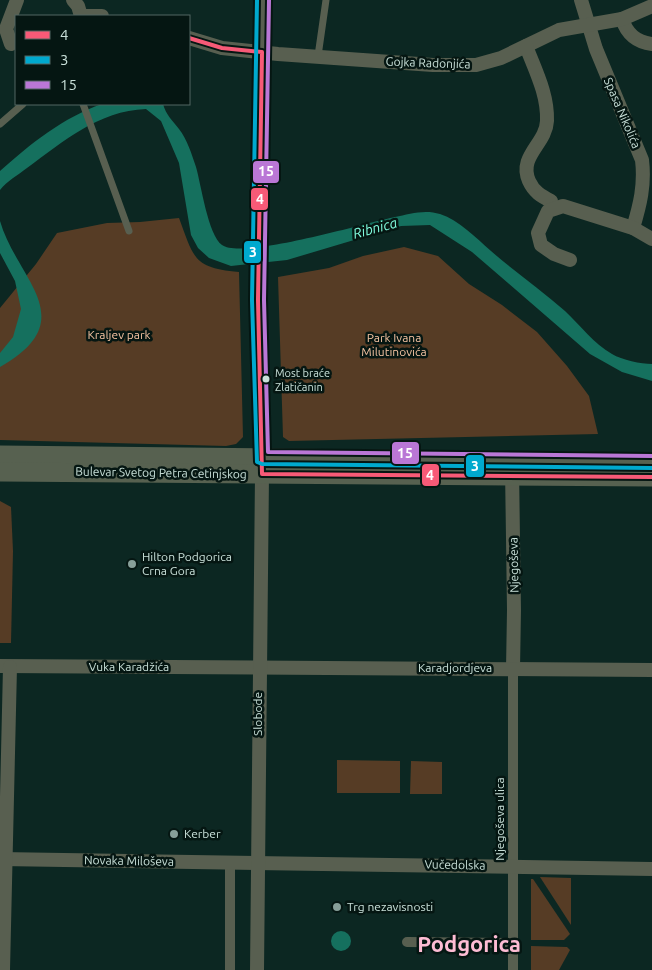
<svg xmlns="http://www.w3.org/2000/svg" width="652" height="970" font-family="Ubuntu,sans-serif">
  <style>
    .green { fill: #563c25 }
    .water { fill: #15705e }
    .lines { fill: none; stroke-linecap: round; stroke-linejoin: round }
    .service { stroke: #585f50; stroke-width: 7 }
    .pedestrian { stroke: #585f50; stroke-width: 10 }
    .minor { stroke: #585f50; stroke-width: 14 }
    .tertiary { stroke: #585f50; stroke-width: 16 }
    .secondary { stroke: #576150; stroke-width: 19 }
    .bus-1-casing { stroke: #051612; stroke-width: 8 }
    .bus-2-casing { stroke: #051612; stroke-width: 8 }
    .bus-3-casing { stroke: #051612; stroke-width: 8 }
    .bus-1 { stroke: #f75a77; stroke-width: 4 }
    .bus-2 { stroke: #00a9ce; stroke-width: 4 }
    .bus-3 { stroke: #ba77d6; stroke-width: 4 }
    .bus-dot { fill: #c9e0d9; stroke: #051612; stroke-width: 2 }
    .poi-dot { fill: #879f99; stroke: #051612; stroke-width: 2 }
    .labels { text-anchor: middle; stroke-width: 5; stroke-linejoin: round; paint-order: stroke }
    .bus-label { font-size: 11px; fill: #c9e0d9; stroke: #051612; text-anchor: start }
    .street-label { font-size: 12px; fill: #c9e0d9; stroke: #051612 }
    .park-label { font-size: 12px; fill: #f6c4a3; stroke: #051612 }
    .poi-label { font-size: 12px; fill: #c9e0d9; stroke: #051612; text-anchor: start }
    .water-label { font-size: 14px; font-style: italic; fill: #80fcde; stroke: #051612 }
    .town-label { font-size: 22px; font-weight: bold; fill: #fdbcd4; stroke: #051612 }
    .line-badge { stroke: #051612; stroke-width: 2 }
    .badge-label { font-size: 14px; text-anchor: middle; font-weight: bold; fill: #fff }
  </style>
  <rect width="100%" height="100%" fill="#0c2722"/>
  <g class="green">
    <path d="M 179,218 C 194,258 193,268 239,272 L 243,437 L 236,444 L 226,446 L 0,440 L 0,308 L 36,264 L 57,233 L 107,223 L 140,222 Z"/>
    <polygon points="404,247 438,256 469,284 502,305 537,332 567,366 589,396 598,434 289,441 283,437 278,277 329,268 363,256"/>
    <polygon points="0,501 11,507 13,551 11,643 0,643"/>
    <polygon points="337,760 400,761 400,793 337,793"/>
    <polygon points="411,761 442,762 442,794 410,794"/>
    <polygon points="540,877 571,878 571,925"/>
    <polygon points="531,879 533,879 570,934 564,940 531,940"/>
    <polygon points="531,946 567,947 570,950 559,970 531,970"/>
  </g>
  <g class="water">
    <path d="M 102,104 L 163,104 C 166,115 172,120 179,129 C 187,139 192,155 196,167 C 201,184 208,235 222,245 C 242,260 365,223 395,217 C 409,214 425,209 440,214 C 459,220 476,238 491,251 C 515,272 541,290 565,311 C 580,325 594,344 612,354 C 622,360 641,364 652,364 L 652,381 L 622,372 L 590,354 L 472,252 L 430,225 L 401,226 L 287,260 L 231,266 L 209,258 L 198,248 L 191,235 L 179,163 L 161,121 L 146,109 C 98,111 64,141 27,168 C 18,175 7,181 0,190 L 0,171 C 30,144 64,117 102,104 Z"/>
    <path d="M 0,221 C 17,280 84,319 0,367 L 0,353 L 13,337 L 21,309 L 15,281 L 0,253 Z"/>
    <circle cx="341" cy="941" r="10"/>
  </g>
  <g class="lines">
    <g class="service">
      <polyline points="318,56 326,0"/>
      <polyline points="83,104 129,231"/>
      <polyline points="0,124 23,104"/>
    </g>
    <g class="pedestrian">
      <polyline points="513,669 513,970"/>
      <polyline points="407,942 513,943"/>
      <polyline points="230,970 230,862"/>
    </g>
    <g class="minor">
      <polyline points="73,0 78,6 81,16"/>
      <path d="M 581,0 L 596,49 L 642,160 C 645,185 640,205 633,228"/>
      <polyline points="81,16 102,16"/>
      <path d="M 622,19 C 627,34 636,42 652,44"/>
      <polyline points="189,38 222,48 278,54 433,65 476,65 501,58 559,30 622,19 652,6"/>
      <polyline points="11,44 6,29 17,0"/>
      <path d="M 526,46 C 535,70 548,94 547,121 C 546,144 518,156 529,181 C 534,192 541,196 551,201"/>
      <polyline points="570,260 554,254 541,245 538,233 548,211 563,206 633,228 652,239"/>
      <polyline points="512,468 514,610 513,669"/>
      <polyline points="0,666 652,670"/>
      <polyline points="0,859 652,869"/>
      <polyline points="3,970 10,667"/>
      <polyline points="257,970 262,474"/>
    </g>
    <polyline class="tertiary" points="262,469 258,300 263,0"/>
    <g class="secondary">
      <polyline points="0,455 652,462"/>
      <polyline points="0,472 652,477"/>
    </g>
    <g class="bus-1-casing">
      <polyline id="bus-1" points="189,38 222,48 262,52 258,300 262,474 652,477"/>
    </g>
    <g class="bus-2-casing">
      <polyline id="bus-2" points="257,0 252,300 257,462 262,464 652,468"/>
    </g>
    <g class="bus-3-casing">
      <polyline id="bus-3" points="269,0 264,300 268,452 652,456"/>
    </g>
    <use href="#bus-1" class="bus-1"/>
    <use href="#bus-2" class="bus-2"/>
    <use href="#bus-3" class="bus-3"/>
  </g>
  <circle class="bus-dot" cx="266" cy="379" r="4.5"/>
  <g class="poi-dot">
    <circle cx="132" cy="564" r="5"/>
    <circle cx="174" cy="834" r="5"/>
    <circle cx="337" cy="907" r="5"/>
  </g>
  <g class="labels">
    <g class="bus-label">
      <text x="275" y="377">Most braće<tspan x="275" dy="14">Zlatičanin</tspan></text>
    </g>
    <g class="street-label">
      <text transform="translate(428 63) rotate(2)" y="4">Gojka Radonjića</text>
      <text transform="translate(622 113) rotate(67)" y="4">Spasa Nikolića</text>
      <text transform="translate(161 473) rotate(1)" y="4">Bulevar Svetog Petra Cetinjskog</text>
      <text transform="translate(514 565) rotate(-91)" y="4">Njegoševa</text>
      <text x="129" y="671">Vuka Karadžića</text>
      <text x="455" y="672">Karadjordjeva</text>
      <text transform="translate(258 714) rotate(-90)" y="4">Slobode</text>
      <text transform="translate(500 819) rotate(-90)" y="4">Njegoševa ulica</text>
      <text transform="translate(129 861) rotate(1)" y="4">Novaka Miloševa</text>
      <text transform="translate(455 865) rotate(1)" y="4">Vučedolska</text>
    </g>
    <g class="park-label">
      <text x="119" y="339">Kraljev park</text>
      <text x="394" y="342">Park Ivana<tspan x="394" dy="14">Milutinovića</tspan></text>
    </g>
    <g class="poi-label">
      <text x="142" y="561">Hilton Podgorica<tspan x="142" dy="14">Crna Gora</tspan></text>
      <text x="184" y="838">Kerber</text>
      <text x="347" y="911">Trg nezavisnosti</text>
    </g>
    <g class="water-label">
      <text transform="translate(375 228) rotate(-15)" y="5">Ribnica</text>
    </g>
    <g class="town-label">
      <text x="469" y="952">Podgorica</text>
    </g>
  </g>
  <g class="line-badge">
    <rect x="252" y="160" width="28" height="24" rx="5" fill="#ba77d6"/>
    <rect x="250" y="187" width="19" height="24" rx="5" fill="#f75a77"/>
    <rect x="243" y="240" width="19" height="24" rx="5" fill="#00a9ce"/>
    <rect x="391" y="441" width="29" height="24" rx="5" fill="#ba77d6"/>
    <rect x="465" y="454" width="20" height="24" rx="5" fill="#00a9ce"/>
    <rect x="421" y="463" width="19" height="24" rx="5" fill="#f75a77"/>
  </g>
  <g class="badge-label">
    <text x="266" y="176">15</text>
    <text x="260" y="204">4</text>
    <text x="253" y="257">3</text>
    <text x="405" y="458">15</text>
    <text x="475" y="471">3</text>
    <text x="430" y="480">4</text>
  </g>
  <rect x="15" y="15" width="175" height="90" fill="#051612" stroke="#536762"/>
  <rect x="25" y="31" width="25" height="8" fill="#f75a77" stroke="#536762"/>
  <text x="60" y="40" font-size="15" fill="#c9e0d9">4</text>
  <rect x="25" y="56" width="25" height="8" fill="#00a9ce" stroke="#536762"/>
  <text x="60" y="65" font-size="15" fill="#c9e0d9">3</text>
  <rect x="25" y="81" width="25" height="8" fill="#ba77d6" stroke="#536762"/>
  <text x="60" y="90" font-size="15" fill="#c9e0d9">15</text>
</svg>
